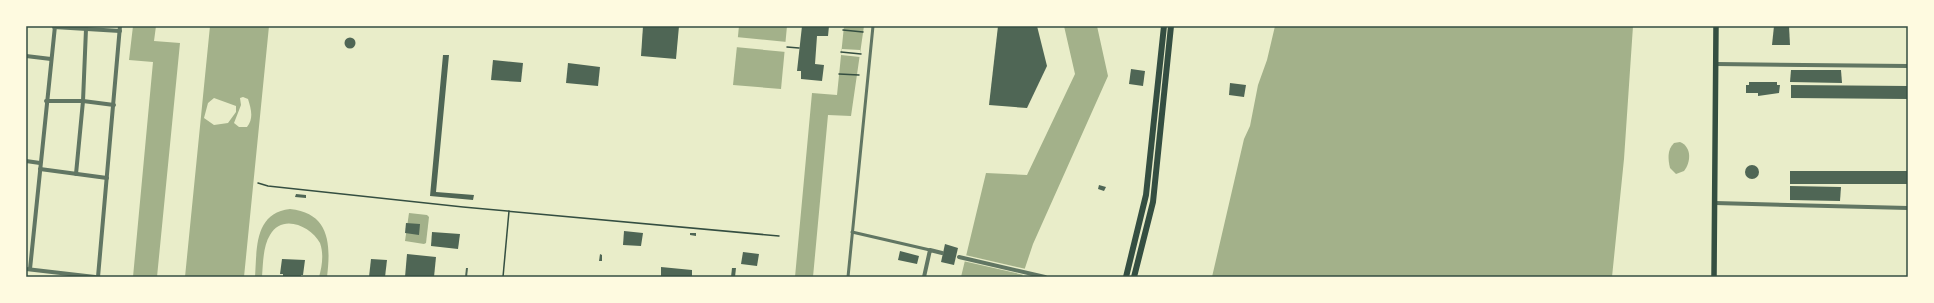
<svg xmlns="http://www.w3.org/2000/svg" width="1934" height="303" font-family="'Nunito Sans',sans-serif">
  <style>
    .water { fill: #a3b18a; fill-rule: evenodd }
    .pier { fill: #e9edc9 }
    .building { fill: #4f6655 }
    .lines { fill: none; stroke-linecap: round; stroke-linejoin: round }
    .path { stroke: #344e41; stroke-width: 1.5 }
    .pedestrian { stroke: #617663; stroke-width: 3 }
    .minor { stroke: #617663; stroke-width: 4 }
    .secondary { stroke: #344e41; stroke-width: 5.5 }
    .primary { stroke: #344e41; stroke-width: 6 }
    .neatline { fill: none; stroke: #344e41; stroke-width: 1.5 }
  </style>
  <rect width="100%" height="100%" fill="#e9edc9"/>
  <g class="water">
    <polygon points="133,26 156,26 154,41 180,43 157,277 133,277 153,62 129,60"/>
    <path d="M 210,26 L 269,26 L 244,277 L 185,277 ZM 243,97 L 248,99 C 251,109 254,118 247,127 L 239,127 L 234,123 L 241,105 L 240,98 ZM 214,98 L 236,106 L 236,112 L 228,123 L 214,125 L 204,118 L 208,103 Z"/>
    <polygon points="739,26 787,26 781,89 733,85"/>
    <polygon points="844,26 864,26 851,116 828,115 813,277 795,277 812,93 837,95"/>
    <polygon points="1064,26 1097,26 1108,76 1033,244 1022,277 961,277 986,173 1027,175 1075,74"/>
    <polygon points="1275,26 1633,26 1624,159 1612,277 1212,277 1244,139 1250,126 1258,85 1267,60"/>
    <path d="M 1680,142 C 1692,147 1691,162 1684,171 L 1676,174 L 1670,168 C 1668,159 1667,150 1674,143 Z"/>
    <path d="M 290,209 C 330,213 331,245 327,277 L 319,277 C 322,267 324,254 320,243 C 311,226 282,213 270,235 C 263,246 263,264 262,277 L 255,277 C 257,249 254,213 290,209 Z"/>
    <polygon points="409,213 427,215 429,217 426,243 424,244 405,241"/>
  </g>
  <g class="pier">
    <polygon points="736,37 787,42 786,52 735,47"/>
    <polygon points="842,49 860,50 860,57 841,55"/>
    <polygon points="965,255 1026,269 1024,275 963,261"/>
  </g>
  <g class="building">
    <polygon points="643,26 679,26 676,59 641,56"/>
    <polygon points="802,26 829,26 828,36 817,36 815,64 824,65 822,81 801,79 801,71 797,71"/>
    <polygon points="998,26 1037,26 1047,66 1027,108 989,105"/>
    <polygon points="1774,26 1789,26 1790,45 1772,45"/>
    <circle cx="350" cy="43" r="5.5"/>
    <polygon points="443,55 449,55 436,192 474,195 473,200 430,196"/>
    <polygon points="493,60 523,63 521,82 491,80"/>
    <polygon points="568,63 600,67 598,86 566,83"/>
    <polygon points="1131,69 1145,71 1143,86 1129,84"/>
    <polygon points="1791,70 1841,70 1842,83 1790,82"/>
    <polygon points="1749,82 1777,82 1777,85 1780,85 1779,93 1758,96 1758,93 1746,93 1746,85 1749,85"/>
    <polygon points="1230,83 1246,85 1244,97 1229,95"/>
    <polygon points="1791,85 1908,86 1908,99 1791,98"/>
    <circle cx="1752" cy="172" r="7"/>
    <rect x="1790" y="171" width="118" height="13"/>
    <polygon points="1099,185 1106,187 1104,191 1098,189"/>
    <polygon points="1790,186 1841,187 1840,201 1790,200"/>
    <polygon points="296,194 306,195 306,198 295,197"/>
    <polygon points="406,223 420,224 419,235 405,233"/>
    <polygon points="624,231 643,233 641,246 623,245"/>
    <polygon points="432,232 460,234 458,249 431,246"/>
    <polygon points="690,233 696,233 696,236 690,235"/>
    <polygon points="945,244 958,248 954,265 941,262"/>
    <polygon points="900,251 919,256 917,264 898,260"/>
    <polygon points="743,252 759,254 757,266 741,264"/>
    <polygon points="407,254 436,257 434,277 405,277"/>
    <polygon points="600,254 602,255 602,261 599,261"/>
    <polygon points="282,259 305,260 303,275 301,275 301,277 283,277 283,274 280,274"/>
    <polygon points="371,259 387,260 385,277 369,277"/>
    <polygon points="661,267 692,270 692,277 661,277"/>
    <polygon points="466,268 468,268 467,277 465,277"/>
    <polygon points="732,268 736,268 735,277 731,277"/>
  </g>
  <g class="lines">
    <g class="path">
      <polyline points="843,30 863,32"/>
      <polyline points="787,47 799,48"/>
      <polyline points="841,52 861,54"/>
      <polyline points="839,74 859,75"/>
      <polyline points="258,183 268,186 463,207 779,236"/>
      <polyline points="503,277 509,211"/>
    </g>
    <g class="pedestrian">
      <polyline points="852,232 930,250"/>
      <polyline points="848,277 873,26"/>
    </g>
    <g class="minor">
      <polyline points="54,27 120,31"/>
      <polyline points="26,56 51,59"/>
      <polyline points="1716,64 1908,66"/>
      <polyline points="46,101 83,101 114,105"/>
      <polyline points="26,161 40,163"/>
      <polyline points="40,169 107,178"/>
      <polyline points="76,174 83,101 86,29"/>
      <polyline points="1715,203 1908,208"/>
      <polyline points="959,257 1045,277"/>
      <polyline points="26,269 95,277"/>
      <polyline points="30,269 55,26"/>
      <polyline points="98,277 120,26"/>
      <polyline points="924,277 930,250 942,253"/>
    </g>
    <polyline class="secondary" points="1714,277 1716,26"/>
    <g class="primary">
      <polyline points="1126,277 1146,195 1164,26"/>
      <polyline points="1134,277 1153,202 1171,26"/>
    </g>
  </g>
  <rect width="1934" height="303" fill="none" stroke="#fefae0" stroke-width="54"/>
  <rect x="27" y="27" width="1880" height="249" class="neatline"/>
</svg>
